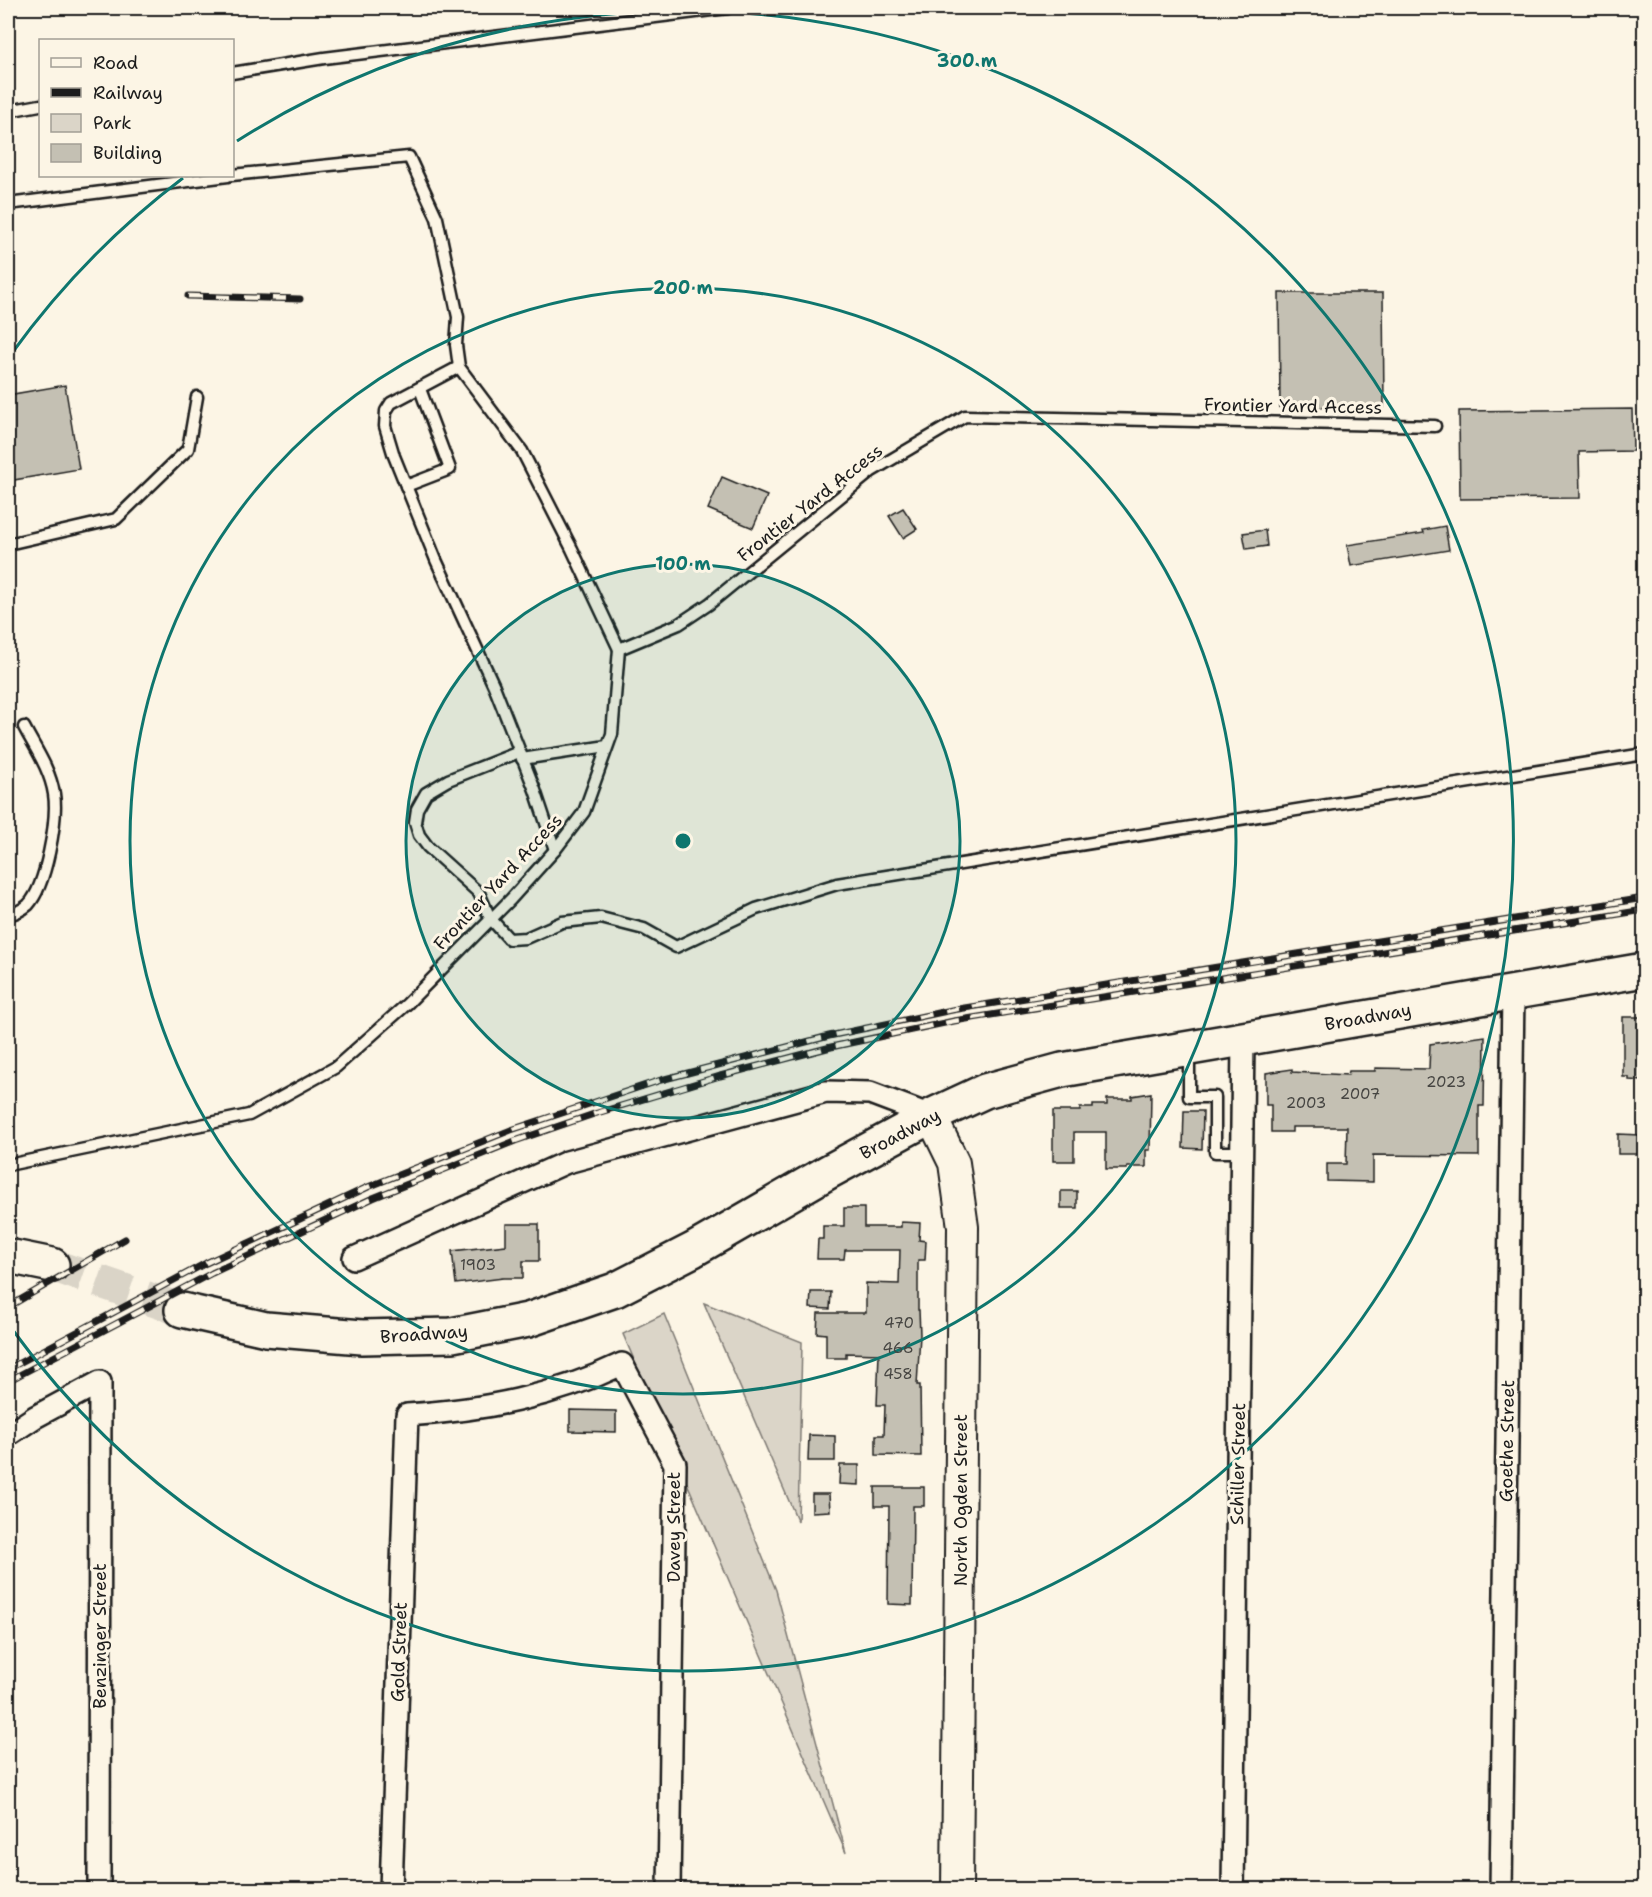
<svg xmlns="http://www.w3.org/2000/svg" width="1652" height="1897" font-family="'Shantell Sans',sans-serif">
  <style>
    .green { fill: #dbd5c8; stroke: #7c7872; stroke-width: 1.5 }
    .building { fill: #c4c0b3; stroke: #1c1c1c; stroke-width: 1.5 }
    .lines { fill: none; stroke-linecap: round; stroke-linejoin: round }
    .primary-tunnel { stroke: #dad4c7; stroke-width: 33; stroke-dasharray: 33 16; stroke-linecap: butt }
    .lane-casing { stroke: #1c1c1c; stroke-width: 15 }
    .street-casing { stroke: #1c1c1c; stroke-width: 26 }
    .secondary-casing { stroke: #1c1c1c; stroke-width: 34 }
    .primary-casing { stroke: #1c1c1c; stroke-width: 38 }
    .lane { stroke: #fcf5e5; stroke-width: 10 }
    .street { stroke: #fcf5e5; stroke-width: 21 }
    .secondary { stroke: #fcf5e5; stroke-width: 30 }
    .primary { stroke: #fcf5e5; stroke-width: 33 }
    .rail-casing { stroke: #1c1c1c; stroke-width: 7 }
    .rail { stroke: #fcf5e5; stroke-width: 4.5; stroke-dasharray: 14; stroke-linecap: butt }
    .ring { fill: none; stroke: #0f766e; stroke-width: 3 }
    .labels { text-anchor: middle; stroke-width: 6; stroke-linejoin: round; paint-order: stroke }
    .number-label { font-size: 15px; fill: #464542 }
    .street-label { font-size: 18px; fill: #1c1c1c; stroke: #fcf5e5 }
    .centre { fill: #0f766e; stroke: #fcf5e5; stroke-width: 3 }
    .ring-label { font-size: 18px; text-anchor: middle; font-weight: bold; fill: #0f766e; stroke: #fcf5e5; stroke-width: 6; stroke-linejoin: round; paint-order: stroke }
  </style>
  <rect width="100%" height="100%" fill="#fcf5e5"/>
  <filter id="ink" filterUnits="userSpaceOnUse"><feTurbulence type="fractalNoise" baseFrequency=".0167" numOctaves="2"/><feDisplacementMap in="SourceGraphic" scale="12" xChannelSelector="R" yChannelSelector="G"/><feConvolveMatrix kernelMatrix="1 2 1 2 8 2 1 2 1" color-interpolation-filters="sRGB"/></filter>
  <g filter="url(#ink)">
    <g class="green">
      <polygon points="704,1303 802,1342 798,1522"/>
      <polygon points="664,1314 776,1590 846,1853 623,1334"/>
    </g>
    <g class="building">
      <polygon points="1279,293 1383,293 1384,407 1280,408"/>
      <polygon points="65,385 79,469 8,481 8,395"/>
      <polygon points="1632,409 1633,451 1579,452 1580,498 1460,499 1459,411"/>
      <polygon points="722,477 767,496 753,528 708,509"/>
      <polygon points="903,508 917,529 903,538 889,516"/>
      <polygon points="1445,526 1449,550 1351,566 1347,545 1424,533 1423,530"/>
      <polygon points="1265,530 1267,546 1246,549 1243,533"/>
      <polygon points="1623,1017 1644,1017 1644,1081 1629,1080 1629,1077 1623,1077"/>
      <polygon points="1485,1036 1484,1106 1479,1106 1479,1156 1373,1155 1373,1182 1327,1181 1327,1164 1346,1164 1347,1127 1292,1127 1292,1132 1271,1132 1271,1105 1266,1105 1266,1073 1292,1069 1292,1072 1348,1075 1349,1071 1375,1071 1375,1068 1429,1069 1430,1044"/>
      <polygon points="1151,1093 1150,1150 1146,1150 1146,1167 1127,1167 1127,1169 1106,1169 1106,1132 1074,1132 1074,1161 1053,1161 1053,1111 1080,1111 1080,1108 1093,1108 1093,1105 1107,1105 1107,1099 1132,1099 1132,1096"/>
      <polygon points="1184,1111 1203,1111 1202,1149 1183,1148"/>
      <polygon points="1618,1134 1640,1135 1640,1154 1618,1154"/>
      <rect x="1061" y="1191" width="16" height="17"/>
      <polygon points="844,1208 864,1208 864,1227 901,1227 901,1222 920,1223 919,1240 926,1241 925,1260 918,1260 918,1310 919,1310 920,1335 917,1385 920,1385 921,1456 876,1455 876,1435 884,1435 885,1405 877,1405 879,1354 846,1353 846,1358 826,1358 826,1334 817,1333 818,1313 866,1313 866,1283 899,1284 900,1250 845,1250 844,1259 817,1259 818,1239 823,1239 823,1226 844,1226"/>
      <polygon points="506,1224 539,1224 539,1261 523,1261 523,1278 503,1278 456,1284 452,1251 506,1245"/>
      <polygon points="811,1292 831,1292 830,1309 810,1308"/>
      <polygon points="570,1410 616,1411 616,1432 570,1431"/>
      <polygon points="809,1435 835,1436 835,1461 808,1461"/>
      <polygon points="840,1465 859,1465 859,1485 839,1484"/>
      <polygon points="875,1487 924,1487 924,1506 913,1506 912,1605 888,1604 889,1506 875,1506"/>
      <polygon points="812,1494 829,1494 830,1511 812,1512"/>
    </g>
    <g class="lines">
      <polyline class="primary-tunnel" points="52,1265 182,1310"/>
      <g class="lane-casing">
        <g id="lane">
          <polyline points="232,73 324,58 728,8"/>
          <polyline points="8,111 40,105"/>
          <polyline points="232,175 409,157 437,218 458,317 456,345 459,367 522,451 572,549 619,649"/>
          <polyline points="8,204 228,176"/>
          <polyline points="459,367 391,403 386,411 385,426 394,456 436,560 494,686 535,790 555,850"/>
          <polyline points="406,486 450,469 420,389"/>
          <polyline points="8,544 116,519 188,449 197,397"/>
          <polyline points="519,752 448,780 426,793 417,809 415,822 419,835 428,847 479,893 490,918 509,939 526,938 562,922 601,918 644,929 676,947 756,909 837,884 1644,754"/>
          <polyline points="522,759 607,746"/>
          <path d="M 8,915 C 16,913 21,911 28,905 C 46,886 58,819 54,794 C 50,769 35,748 24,727"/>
          <polyline points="1189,1053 1189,1097 1215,1097 1215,1152 1241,1152"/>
          <polyline points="8,1165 249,1115 336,1067 407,1004 511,899 555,850 584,812 612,734 619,649 679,624 709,604 872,471 965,416 1435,426"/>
        </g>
      </g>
      <g class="street-casing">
        <g id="street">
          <polyline points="354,1258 567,1162 826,1092 870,1093 931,1116"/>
          <polyline points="8,1435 35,1417 100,1382 99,1890"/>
          <path d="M 391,1890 L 407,1415 C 484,1410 553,1397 622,1364 L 675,1464 L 669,1890"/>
          <polyline points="1233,1890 1243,1039"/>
          <polyline points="1501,1890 1513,992"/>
        </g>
      </g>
      <g class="secondary-casing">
        <polyline id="secondary" points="931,1116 954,1163 963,1227 957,1890"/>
      </g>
      <g class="primary-casing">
        <g id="primary">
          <polyline points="8,1256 52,1265"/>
          <polyline points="182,1310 266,1329 362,1337 452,1335 528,1320 615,1290 693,1250 828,1172 931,1116 985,1091 1062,1070 1644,970"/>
        </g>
      </g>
      <use href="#lane" class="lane"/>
      <use href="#street" class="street"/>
      <use href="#secondary" class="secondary"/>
      <use href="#primary" class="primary"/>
      <g class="rail-casing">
        <g id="rail">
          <polyline points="188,296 300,299"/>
          <polyline points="8,1307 125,1239"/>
          <polyline points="8,1369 206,1263 368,1187 511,1130 661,1080 829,1036 952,1010 1644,898"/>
          <polyline points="8,1381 212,1273 373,1198 515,1141 594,1114 720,1076 831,1047 954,1021 1644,910"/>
        </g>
      </g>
      <use href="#rail" class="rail"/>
    </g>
  </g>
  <circle cx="683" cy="841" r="277" fill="#0f766e" fill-opacity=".12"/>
  <g class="ring">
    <circle cx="683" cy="841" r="277"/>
    <circle cx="683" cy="841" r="553"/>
    <path d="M12 353A830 830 0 0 1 183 178M237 141A830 830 0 1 1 12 1329"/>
  </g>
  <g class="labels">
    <g class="number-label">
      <text x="1446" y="1087">2023</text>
      <text x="1360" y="1099">2007</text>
      <text x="1306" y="1108">2003</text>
      <text x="478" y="1270">1903</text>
      <text x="899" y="1328">470</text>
      <text x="898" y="1353">466</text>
      <text x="898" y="1379">458</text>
    </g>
    <g class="street-label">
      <text transform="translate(1293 406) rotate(1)" y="6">Frontier Yard Access</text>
      <text transform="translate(810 503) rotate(-38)" y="6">Frontier Yard Access</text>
      <text transform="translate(498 882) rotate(-47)" y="6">Frontier Yard Access</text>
      <text transform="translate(1368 1017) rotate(-10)" y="6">Broadway</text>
      <text transform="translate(900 1134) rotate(-28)" y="6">Broadway</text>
      <text transform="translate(424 1334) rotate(-4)" y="6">Broadway</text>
      <text transform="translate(1507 1441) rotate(-89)" y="6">Goethe Street</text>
      <text transform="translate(1238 1464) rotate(-89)" y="6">Schiller Street</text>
      <text transform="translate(961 1500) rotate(-90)" y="6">North Ogden Street</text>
      <text transform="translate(674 1527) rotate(-90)" y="6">Davey Street</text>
      <text transform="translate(100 1636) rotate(-90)" y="6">Benzinger Street</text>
      <text transform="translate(399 1652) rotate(-88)" y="6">Gold Street</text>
    </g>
  </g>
  <circle cx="683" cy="841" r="9" class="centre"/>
  <g class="ring-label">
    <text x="967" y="67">300 m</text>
    <text x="683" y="294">200 m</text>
    <text x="683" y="570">100 m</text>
  </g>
  <rect width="1652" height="1897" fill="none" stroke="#fcf5e5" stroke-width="30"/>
  <rect x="15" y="15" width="1622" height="1867" fill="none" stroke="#1c1c1c" stroke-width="2" filter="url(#ink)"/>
  <rect x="39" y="39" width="195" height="138" fill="#fcf5e5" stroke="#a29e95" stroke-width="1.5"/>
  <rect x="51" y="58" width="30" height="9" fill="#fcf5e5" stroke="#a29e95" stroke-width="1.5"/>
  <text x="93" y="69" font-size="18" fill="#1c1c1c">Road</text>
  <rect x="51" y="88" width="30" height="9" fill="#1c1c1c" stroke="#a29e95" stroke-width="1.5"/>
  <text x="93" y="99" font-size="18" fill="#1c1c1c">Railway</text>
  <rect x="51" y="114" width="30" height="18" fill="#dbd5c8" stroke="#a29e95" stroke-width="1.5"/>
  <text x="93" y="129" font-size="18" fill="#1c1c1c">Park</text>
  <rect x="51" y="144" width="30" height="18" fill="#c4c0b3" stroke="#a29e95" stroke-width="1.5"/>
  <text x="93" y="159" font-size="18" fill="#1c1c1c">Building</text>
</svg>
